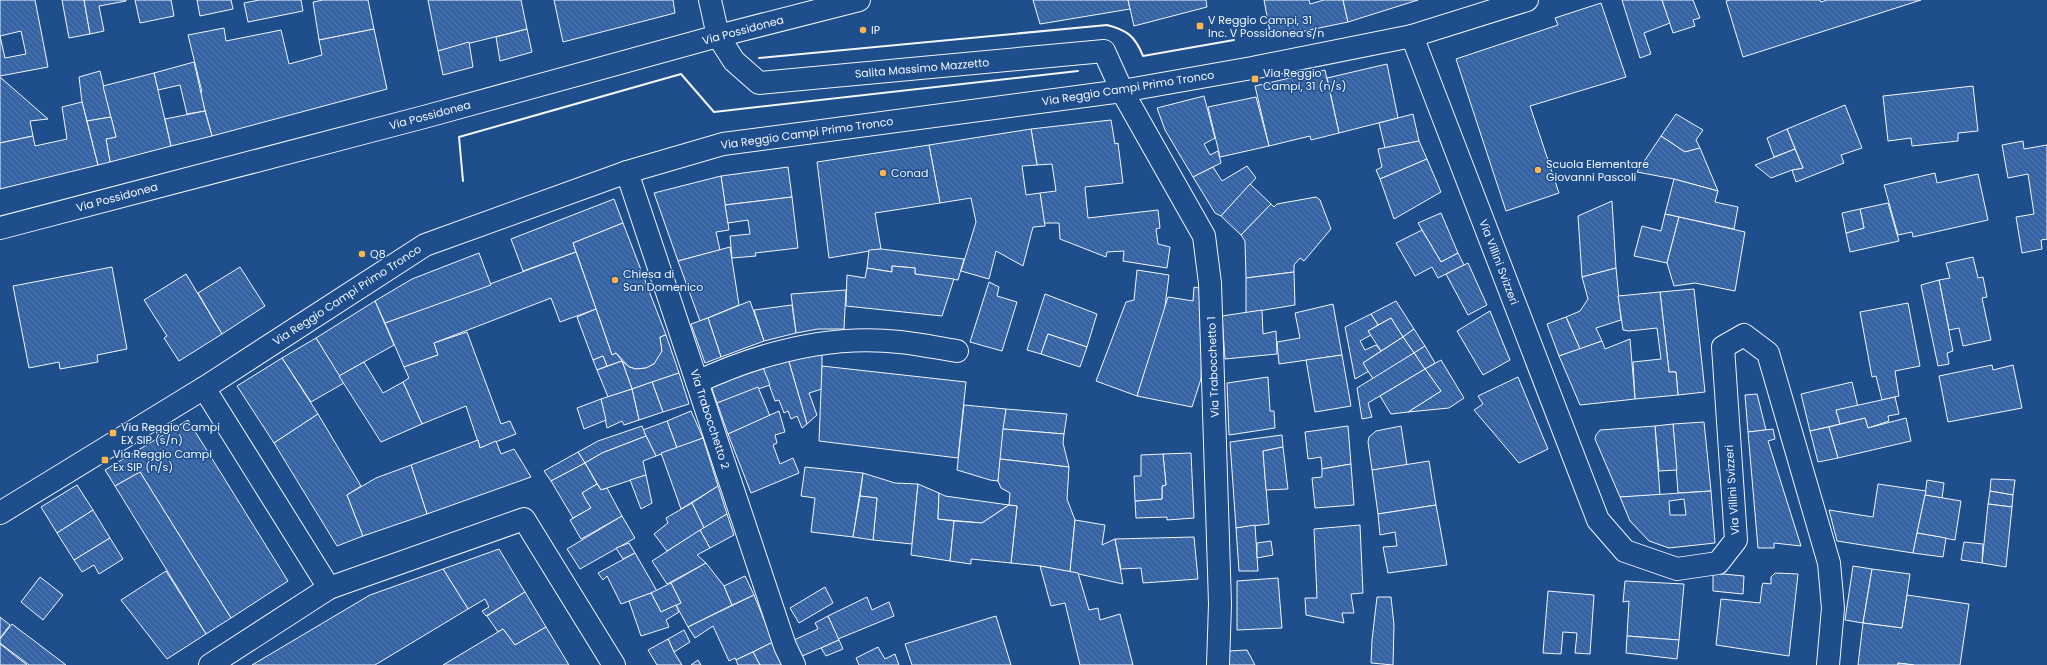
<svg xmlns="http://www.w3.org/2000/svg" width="2047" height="665" font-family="Poppins,sans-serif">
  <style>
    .building { fill: url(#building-back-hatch); stroke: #f2f6ff; fill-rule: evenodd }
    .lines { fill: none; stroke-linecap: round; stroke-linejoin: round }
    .minor-casing { stroke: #f2f6ff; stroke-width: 24 }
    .minor { stroke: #1f4e8c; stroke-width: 22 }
    .wall { stroke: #f2f6ff; stroke-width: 2 }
    .poi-dot { fill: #ffb74d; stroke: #1f4e8c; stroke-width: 1.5 }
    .labels { text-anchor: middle; stroke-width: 3; stroke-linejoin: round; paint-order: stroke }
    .poi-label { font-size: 11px; fill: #f2f6ff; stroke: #1f4e8c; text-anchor: start }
    .street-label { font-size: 11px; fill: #f2f6ff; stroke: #1f4e8c }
  </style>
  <defs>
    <pattern id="building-back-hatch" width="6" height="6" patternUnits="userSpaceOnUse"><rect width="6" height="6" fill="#3563a3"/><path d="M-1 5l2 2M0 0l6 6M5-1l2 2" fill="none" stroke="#537ab1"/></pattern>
  </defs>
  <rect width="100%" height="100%" fill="#1f4e8c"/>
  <g class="building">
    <path d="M 0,0 L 35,0 L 48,67 L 0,76 ZM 21,31 L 26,54 L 5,58 L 0,36 Z"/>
    <polygon points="62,0 84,0 90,34 69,38"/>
    <polygon points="84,0 126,0 126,1 99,6 104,31 90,34"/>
    <polygon points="135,0 171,0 174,16 140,23"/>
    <polygon points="197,0 231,0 233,9 200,16"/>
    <polygon points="259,0 301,0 303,11 248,22 244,3"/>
    <polygon points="323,0 368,0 374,29 319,40 313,2"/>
    <polygon points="428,0 521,0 527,29 438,51"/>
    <polygon points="554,0 673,0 675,13 563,42"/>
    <polygon points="1033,0 1128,0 1130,9 1040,24"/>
    <polygon points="1128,0 1206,0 1207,7 1134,26"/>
    <polygon points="1264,0 1309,0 1310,4 1324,0 1343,0 1348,22 1271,38"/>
    <polygon points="1343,0 1418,0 1348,22"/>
    <polygon points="1622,0 1662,0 1670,23 1644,33 1651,54 1640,58"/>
    <polygon points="1662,0 1693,0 1700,18 1693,20 1695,26 1673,33"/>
    <polygon points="1730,0 1820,0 1821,2 1827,0 1921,0 1743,57 1726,1"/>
    <polygon points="1601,3 1626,77 1530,106 1559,193 1506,211 1456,59 1558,25 1555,18"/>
    <polygon points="224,28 226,41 281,30 289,64 322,55 319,40 374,29 387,89 212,136 200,92 202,92 188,35"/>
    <polygon points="527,29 532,52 500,61 496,37"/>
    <polygon points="469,42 473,67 443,75 438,51"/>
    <polygon points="194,62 205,111 187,114 180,85 158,90 154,73"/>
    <polygon points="1387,64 1398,118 1339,133 1327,78"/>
    <polygon points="1325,70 1339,133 1311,140 1310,136 1269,146 1255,86"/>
    <polygon points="100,71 111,117 87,121 82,102 79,77"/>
    <polygon points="154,73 171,146 110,162 106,139 116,137 103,86"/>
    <polygon points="0,77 48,119 30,121 33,136 0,143"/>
    <polygon points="1973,86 1978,131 1958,133 1958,141 1912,146 1911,138 1888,141 1883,96"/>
    <polygon points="1204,96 1215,138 1204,144 1210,155 1218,151 1221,163 1193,177 1165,130 1157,108"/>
    <polygon points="1256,97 1269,146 1220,157 1208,107"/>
    <polygon points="82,102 98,165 0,189 0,143 33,136 35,146 67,139 62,107"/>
    <polygon points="1845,105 1862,148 1841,155 1844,163 1796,182 1792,170 1803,168 1787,129"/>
    <polygon points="205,111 212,136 171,146 165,119"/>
    <polygon points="1413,114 1419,141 1385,148 1379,123"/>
    <polygon points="1676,114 1703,130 1696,140 1700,148 1685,152 1661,136"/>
    <polygon points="111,117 116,137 106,139 110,162 98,165 87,121"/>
    <polygon points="1111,120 1115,144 1118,143 1123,183 1085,187 1088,218 1158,210 1160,228 1156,229 1158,244 1170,247 1167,268 1123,261 1124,251 1107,252 1106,257 1060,239 1059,223 1044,223 1040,193 1056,191 1052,164 1037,165 1031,129"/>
    <polygon points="1031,129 1037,165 1022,166 1026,195 1040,193 1045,226 1033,227 1023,266 996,251 989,279 961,271 976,222 971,198 940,203 929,145"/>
    <polygon points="1787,129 1795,149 1774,157 1767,138"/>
    <polygon points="1661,136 1685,152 1700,148 1718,191 1674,179 1637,172"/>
    <polygon points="1419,141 1427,159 1380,179 1376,170 1382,167 1378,149"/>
    <polygon points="2023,141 2024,149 2047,145 2047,239 2041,240 2042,249 2022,253 2016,217 2034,214 2028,174 2008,178 2002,145"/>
    <polygon points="929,145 940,203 875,213 881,249 829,258 817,162"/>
    <polygon points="1795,149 1803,168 1792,170 1771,178 1755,165"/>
    <polygon points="1427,159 1441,192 1394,219 1380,179"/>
    <polygon points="1247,166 1256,178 1221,216 1215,213 1193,177 1213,167 1222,181"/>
    <polygon points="788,167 792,197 725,205 721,176"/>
    <polygon points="1935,173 1937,183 1978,174 1988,220 1913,237 1912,232 1898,235 1884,185"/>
    <polygon points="721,176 729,230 716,232 720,250 678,261 654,193"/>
    <polygon points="1674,179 1718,191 1715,202 1738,207 1734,229 1665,214"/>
    <polygon points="1250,184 1271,204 1241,235 1221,216"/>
    <polygon points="792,197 798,248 755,253 756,256 732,258 730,236 750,234 748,220 728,223 725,205"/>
    <polygon points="1316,197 1320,200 1331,229 1304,261 1300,258 1294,265 1294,272 1246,278 1245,241 1241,235 1271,204 1274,207 1277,204"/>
    <polygon points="614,199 623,223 573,243 576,252 523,271 511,239"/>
    <polygon points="1612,201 1616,268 1582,277 1578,216"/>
    <polygon points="1888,203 1899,241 1850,252 1846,233 1864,228 1860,209"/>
    <polygon points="1860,209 1864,228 1846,233 1842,213"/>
    <polygon points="1441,213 1458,253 1441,262 1418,223"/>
    <polygon points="1665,214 1679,217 1667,263 1634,256 1642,226 1661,231"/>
    <polygon points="1679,217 1745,232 1735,291 1695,283 1674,286 1667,263"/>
    <polygon points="623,223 666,335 660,337 662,351 660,356 654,364 646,368 636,369 629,367 616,353 612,355 573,243"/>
    <polygon points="1422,230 1441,262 1458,253 1464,265 1438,278 1432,267 1415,276 1396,243"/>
    <polygon points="730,247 739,305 700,321 678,261"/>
    <polygon points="881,249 964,259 958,280 915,274 915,268 892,266 892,272 867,268 869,250"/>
    <polygon points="576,252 596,309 560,322 551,298 434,343 438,355 404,367 385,323"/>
    <polygon points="479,253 491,285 385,323 375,301 412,279"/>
    <polygon points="1973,257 1978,278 1983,277 1987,297 1982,298 1991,340 1963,346 1959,328 1949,330 1939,280 1950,278 1946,263"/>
    <polygon points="1468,263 1487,305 1468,315 1446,274"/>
    <polygon points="892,266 915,268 915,274 954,279 942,316 846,306 847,275 865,278 867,268 892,272"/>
    <polygon points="112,267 127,349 97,355 98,362 60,369 59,362 29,368 13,286"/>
    <polygon points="240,267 265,306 222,334 198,293"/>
    <polygon points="1616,268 1621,320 1596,328 1602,341 1580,349 1566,317 1580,311 1588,299 1582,277"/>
    <polygon points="1137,270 1169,275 1164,314 1137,396 1096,381 1126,302 1134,300"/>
    <polygon points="1294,272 1295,305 1246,313 1246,278"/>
    <polygon points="186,274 222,334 179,361 164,338 167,336 144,300"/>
    <polygon points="1939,280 1953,351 1947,353 1949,364 1938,366 1921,285"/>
    <polygon points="989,282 999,287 997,296 1017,302 1002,351 970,342"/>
    <polygon points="1194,287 1203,289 1203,303 1201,379 1192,407 1137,396 1168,297 1193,301"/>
    <polygon points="1694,289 1705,392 1678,395 1676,372 1669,372 1660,292"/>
    <polygon points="846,290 844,329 818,329 796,333 791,294"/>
    <polygon points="1660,292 1669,372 1676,372 1678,395 1635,399 1633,362 1661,359 1657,328 1629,331 1623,330 1618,296"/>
    <polygon points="1045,294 1097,314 1087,347 1048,334 1041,354 1027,350"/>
    <polygon points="375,301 394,345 339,376 316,338"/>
    <polygon points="750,301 764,341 721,357 708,318"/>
    <polygon points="1396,301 1414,329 1403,337 1391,318 1378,325 1371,314"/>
    <polygon points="1908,303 1920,366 1895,371 1899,396 1882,400 1876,376 1872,377 1860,312"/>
    <polygon points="1333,304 1342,355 1279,364 1277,342 1300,338 1295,313"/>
    <polygon points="792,305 796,333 764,341 754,310"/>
    <polygon points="596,309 612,355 616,353 622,361 607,366 603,356 593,360 577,317"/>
    <polygon points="1262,310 1263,334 1276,331 1277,354 1225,359 1222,316"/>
    <polygon points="1490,311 1510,360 1483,375 1457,331"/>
    <polygon points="1371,314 1378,325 1368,331 1371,335 1360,341 1365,350 1376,345 1381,351 1363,363 1369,371 1355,379 1345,327"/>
    <polygon points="1566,317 1580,349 1559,356 1547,324"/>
    <polygon points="708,318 721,357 705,363 691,324"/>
    <polygon points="1391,318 1403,337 1381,351 1368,331"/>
    <polygon points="1414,329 1425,346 1414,353 1403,337"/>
    <polygon points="467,332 501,424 510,421 516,434 480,448 466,406 422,424 403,382 409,378 404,367 438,355 434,343"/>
    <polygon points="1048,334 1087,347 1080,367 1041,354"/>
    <polygon points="666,335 679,373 632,389 622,361 629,367 636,369 646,368 654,364 662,351 660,337"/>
    <polygon points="1403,337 1414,353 1373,379 1363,363"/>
    <polygon points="316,338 344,383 311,402 282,358"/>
    <polygon points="1630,339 1635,399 1580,405 1559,356 1602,341 1605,349"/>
    <polygon points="1425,346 1435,363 1425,369 1414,353"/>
    <polygon points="822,347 822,389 809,393 817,415 807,424 787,355"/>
    <polygon points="1414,353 1425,369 1368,403 1372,417 1362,419 1357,388"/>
    <polygon points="787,355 807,424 802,428 797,416 791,419 788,411 784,413 779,400 775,401 762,365"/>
    <polygon points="1342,355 1351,406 1315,412 1306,360"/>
    <polygon points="603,356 607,366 597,370 593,360"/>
    <polygon points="282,358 318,414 274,443 237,386"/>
    <polygon points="1441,360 1464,398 1449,408 1408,412 1441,391 1425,369"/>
    <polygon points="622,361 632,389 608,397 597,370"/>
    <polygon points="364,362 383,393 403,382 422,424 381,442 339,376"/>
    <polygon points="762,365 770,385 717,403 710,383"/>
    <polygon points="1992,365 1993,370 2013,365 2022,408 1948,422 1939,376"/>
    <polygon points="822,366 966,382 958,458 819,441"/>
    <polygon points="1425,369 1441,391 1408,412 1391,414 1380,396"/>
    <polygon points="679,373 689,404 663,412 652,382"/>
    <polygon points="1268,377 1270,411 1274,411 1275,428 1229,435 1227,383"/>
    <polygon points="1518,377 1548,449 1519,463 1474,410 1483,404 1478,396"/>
    <polygon points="652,382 663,412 639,420 632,389"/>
    <polygon points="1852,382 1858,407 1836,410 1840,424 1810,431 1801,394"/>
    <polygon points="758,387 770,416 728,434 717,403"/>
    <polygon points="632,389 639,420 624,425 622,421 607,428 601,399"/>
    <polygon points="1757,394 1766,430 1748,432 1745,395"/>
    <polygon points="1895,397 1899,414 1888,416 1889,421 1868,428 1865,418 1840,424 1836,410"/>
    <polygon points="601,399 606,420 584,429 577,408"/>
    <polygon points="964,405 1006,409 998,481 990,480 957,470"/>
    <polygon points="1006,409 1067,414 1064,434 1003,429"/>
    <polygon points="691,411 703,438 677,448 667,421"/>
    <polygon points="779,411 785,432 775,435 777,443 773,445 780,464 793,458 799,473 751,493 728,434"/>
    <polygon points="318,414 361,486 347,495 363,536 337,546 274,443"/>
    <polygon points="1865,418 1868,428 1906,418 1911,441 1838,458 1829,427"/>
    <polygon points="188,420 288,581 231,618 140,472 115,486 105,470"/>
    <polygon points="667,421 677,448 656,456 643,430"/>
    <polygon points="1704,422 1711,491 1678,493 1673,424"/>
    <polygon points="1673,424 1677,470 1659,471 1655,426"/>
    <polygon points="642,426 646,436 602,453 585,463 578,452 598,441"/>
    <polygon points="1348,426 1351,464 1322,469 1321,457 1308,459 1305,432"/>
    <polygon points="1401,426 1407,465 1372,470 1368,442 1369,437 1376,431"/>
    <polygon points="1655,426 1660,495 1620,497 1595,439 1596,435 1600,430"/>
    <polygon points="1829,427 1838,458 1818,462 1810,431"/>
    <polygon points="1003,429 1064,434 1063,443 1069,467 1000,459"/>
    <polygon points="1773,429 1775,439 1768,441 1801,546 1774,543 1774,548 1758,548 1748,432"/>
    <polygon points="1282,435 1283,447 1263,451 1269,524 1236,528 1230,442"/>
    <polygon points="646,436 656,456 643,461 646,475 601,490 585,463 602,453"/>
    <polygon points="703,438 718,486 681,509 661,453"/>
    <polygon points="478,440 480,448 496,441 501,454 514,449 531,477 427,514 411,465"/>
    <polygon points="1283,447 1288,489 1266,490 1263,451"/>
    <polygon points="578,452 585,463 551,481 544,471"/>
    <polygon points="1191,453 1194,518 1167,520 1167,517 1136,518 1135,501 1162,499 1162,486 1166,485 1163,454"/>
    <polygon points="1163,454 1166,485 1162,486 1162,499 1135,501 1134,476 1141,476 1141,455"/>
    <polygon points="1000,459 1069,467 1067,499 1075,520 1070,572 1040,566 1011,563 1017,506 1009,505 1010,493 1001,488 998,481"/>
    <polygon points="1429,461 1436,505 1378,514 1372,470"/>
    <polygon points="585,463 597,484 582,493 591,508 573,518 551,481"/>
    <polygon points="1351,464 1354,505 1315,508 1312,478 1322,477 1322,469"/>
    <polygon points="411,465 427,514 363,536 347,495 376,478"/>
    <polygon points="805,467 863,473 853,537 811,532 815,498 801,496"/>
    <polygon points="140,472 231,618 206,634 115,486"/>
    <polygon points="863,473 895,483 918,484 912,544 873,540 877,498 860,496"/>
    <polygon points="646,475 652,503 641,509 630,480"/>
    <polygon points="1991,479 2015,480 2013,495 1990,491"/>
    <polygon points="1927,480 1944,483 1942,498 1925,495"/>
    <polygon points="597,484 601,490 607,488 622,516 581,539 570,520 591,508 582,493"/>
    <polygon points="918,484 939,493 938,519 954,521 950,561 911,555"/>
    <polygon points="1878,484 1926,491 1913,553 1837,541 1829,510 1873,517"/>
    <polygon points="77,485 93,510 57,533 41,507"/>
    <polygon points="718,486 727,514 704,528 692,503"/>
    <path d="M 1711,491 L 1715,543 L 1669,548 L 1649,541 L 1630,521 L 1620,497 ZM 1684,499 L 1686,515 L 1670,515 L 1669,501 Z"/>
    <polygon points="1990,491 2013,495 2012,507 1988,504"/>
    <polygon points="939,493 945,496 1009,505 982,523 938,519"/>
    <polygon points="1925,495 1961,501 1955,540 1917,533"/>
    <polygon points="860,496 877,498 873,540 853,537"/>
    <polygon points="692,503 704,528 667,551 654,534 668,523 666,518"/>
    <polygon points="1988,504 2012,507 2006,567 1982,563"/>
    <polygon points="1009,505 1017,506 1011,563 971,559 971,564 950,561 954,521 982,523"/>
    <polygon points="1436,505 1447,565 1388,573 1383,547 1397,546 1395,532 1380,535 1378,514"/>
    <polygon points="93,510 110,538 74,560 57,533"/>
    <polygon points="727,514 734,535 710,548 700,530"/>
    <polygon points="622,516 635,538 580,569 567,549"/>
    <polygon points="1075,520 1105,525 1102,545 1115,539 1123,584 1070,572"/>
    <polygon points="1255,525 1258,571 1239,571 1236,528"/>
    <polygon points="1360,525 1363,593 1351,594 1354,613 1342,613 1344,623 1306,615 1305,598 1317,598 1314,529"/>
    <polygon points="700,530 710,548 697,555 706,563 667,584 652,561"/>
    <polygon points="1917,533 1946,538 1943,557 1913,553"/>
    <polygon points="1194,537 1198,579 1143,583 1141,568 1121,569 1115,539"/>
    <polygon points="110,538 123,559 99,574 94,565 82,572 74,560"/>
    <polygon points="1271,541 1273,555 1257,558 1257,543"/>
    <polygon points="1964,542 1983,544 1982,563 1961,560"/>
    <polygon points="629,543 635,553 623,559 616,548"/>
    <polygon points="499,549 525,592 486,616 482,611 489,607 485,599 468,609 443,569"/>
    <polygon points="635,553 657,591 621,604 607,576 603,580 598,573"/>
    <polygon points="706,563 724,586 732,605 688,627 676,605 681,603 671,583"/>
    <polygon points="1040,566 1078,573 1089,610 1098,608 1100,620 1120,614 1133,665 1080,665 1065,603 1051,606"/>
    <polygon points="1853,566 1872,569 1863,623 1845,620"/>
    <polygon points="443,569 468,609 375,665 252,665 370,595"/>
    <polygon points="1872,569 1910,574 1902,628 1863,623"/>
    <polygon points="166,571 206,634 167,659 121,600"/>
    <polygon points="1713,573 1744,576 1743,594 1713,591"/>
    <polygon points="1775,573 1798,574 1789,656 1716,645 1721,599 1760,603 1762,586 1763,583 1771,584 1771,577"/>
    <polygon points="745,576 754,595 732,605 724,586"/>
    <polygon points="40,577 63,595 43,620 21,602"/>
    <polygon points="1278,578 1282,628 1237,630 1237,581"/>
    <polygon points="1625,581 1684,584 1679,640 1627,636 1629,601 1623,602"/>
    <polygon points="671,583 681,603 661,612 651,593"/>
    <polygon points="825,587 833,603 799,623 790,608"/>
    <polygon points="1548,591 1594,595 1590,654 1575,653 1577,633 1563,632 1561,654 1543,653"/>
    <polygon points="525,592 546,627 515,645 503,629 498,632 487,616"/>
    <polygon points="651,593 661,612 676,605 679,612 666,620 669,627 641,636 629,601"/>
    <polygon points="754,595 773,642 736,660 735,658 729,661 713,626 695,638 688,627"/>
    <polygon points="1907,595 1969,604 1960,665 1914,665 1898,663 1898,665 1858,665 1863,623 1902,628"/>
    <polygon points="867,597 872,610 889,602 894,616 838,639 828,616"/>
    <polygon points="1377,597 1391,597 1394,625 1393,665 1371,663 1372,640"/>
    <polygon points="828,616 839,640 800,657 792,641 818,629 815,623"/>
    <polygon points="996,616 1011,665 912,665 905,644"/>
    <polygon points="0,617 10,625 0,638"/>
    <polygon points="12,624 66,665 29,665 0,643 0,639"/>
    <polygon points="546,627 569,665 443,665 503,629 515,645"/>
    <polygon points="684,630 690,642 674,652 668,639"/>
    <polygon points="1627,636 1679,640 1677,659 1626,653"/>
    <polygon points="668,639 674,652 682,665 657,665 648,650"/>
    <polygon points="839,640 843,649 826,656 821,648"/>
    <polygon points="773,642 786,665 760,665 753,652"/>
    <polygon points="0,644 27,665 0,665"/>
    <polygon points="878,647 885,659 895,654 899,665 859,665 856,658"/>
    <polygon points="1247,650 1255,665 1228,665 1229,651"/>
    <polygon points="753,652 760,665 738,665 736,660"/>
    <polygon points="698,660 701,665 691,665"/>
    <polygon points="1898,663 1914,665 1898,665"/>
  </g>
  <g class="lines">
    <g class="minor-casing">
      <g id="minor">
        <polyline points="710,0 718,36 734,61 759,83 1104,51 1122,91 1204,236 1210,283 1220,604 1218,665"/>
        <polyline points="1412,36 1598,520 1625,551 1677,569 1718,563 1736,540 1723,347 1744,335 1768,353 1829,563 1833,608 1828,665"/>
        <polyline points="627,172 785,646 794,665"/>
        <polyline points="0,228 424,117 718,36 859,0"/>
        <path d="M 697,382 C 760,353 830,334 900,342 C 919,344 938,348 957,351"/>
        <polyline points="204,388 329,588"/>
        <polyline points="0,513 204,388 425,245 627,172 723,144 1122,91 1252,68 1412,36 1527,0"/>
        <polyline points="210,665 329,588 524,519 614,665"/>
      </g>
    </g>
    <use href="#minor" class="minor"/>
    <g class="wall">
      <path d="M 759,58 L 1107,25 C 1127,30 1135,36 1143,56 L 1234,40"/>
      <polyline points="463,181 459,137 681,74 714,112 1078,71"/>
    </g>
  </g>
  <g class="poi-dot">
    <rect x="1196" y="22" width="8" height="8" rx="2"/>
    <circle cx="863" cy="30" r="4"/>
    <rect x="1251" y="75" width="8" height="8" rx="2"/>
    <circle cx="1538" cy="170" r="4"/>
    <circle cx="883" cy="173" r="4"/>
    <circle cx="362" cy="254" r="4"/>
    <circle cx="615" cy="280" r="4"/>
    <rect x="109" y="429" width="8" height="8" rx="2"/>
    <rect x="101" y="456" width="8" height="8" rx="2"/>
  </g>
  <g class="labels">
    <g class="poi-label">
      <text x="1208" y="24">V Reggio Campi, 31<tspan x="1208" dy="13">Inc. V Possidonea s/n</tspan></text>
      <text x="871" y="34">IP</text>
      <text x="1263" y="77">Via Reggio<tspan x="1263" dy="13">Campi, 31 (n/s)</tspan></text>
      <text x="1546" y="168">Scuola Elementare<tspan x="1546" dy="13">Giovanni Pascoli</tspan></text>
      <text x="891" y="177">Conad</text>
      <text x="370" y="258">Q8</text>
      <text x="623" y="278">Chiesa di<tspan x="623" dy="13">San Domenico</tspan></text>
      <text x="121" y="431">Via Reggio Campi<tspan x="121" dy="13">EX SIP (s/n)</tspan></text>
      <text x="113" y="458">Via Reggio Campi<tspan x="113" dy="13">Ex SIP (n/s)</tspan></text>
    </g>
    <g class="street-label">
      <text transform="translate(743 30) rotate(-15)" y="4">Via Possidonea</text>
      <text transform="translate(922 68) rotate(-5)" y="4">Salita Massimo Mazzetto</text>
      <text transform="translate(1128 88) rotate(-9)" y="4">Via Reggio Campi Primo Tronco</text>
      <text transform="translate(430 115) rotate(-15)" y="4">Via Possidonea</text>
      <text transform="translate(807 133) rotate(-8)" y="4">Via Reggio Campi Primo Tronco</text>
      <text transform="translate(117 197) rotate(-15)" y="4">Via Possidonea</text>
      <text transform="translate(1499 262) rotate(69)" y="4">Via Villini Svizzeri</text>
      <text transform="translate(347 295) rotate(-33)" y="4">Via Reggio Campi Primo Tronco</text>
      <text transform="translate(1213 367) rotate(-92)" y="4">Via Trabocchetto 1</text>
      <text transform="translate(710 419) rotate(72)" y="4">Via Trabocchetto 2</text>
      <text transform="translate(1732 490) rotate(-94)" y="4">Via Villini Svizzeri</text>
    </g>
  </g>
</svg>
